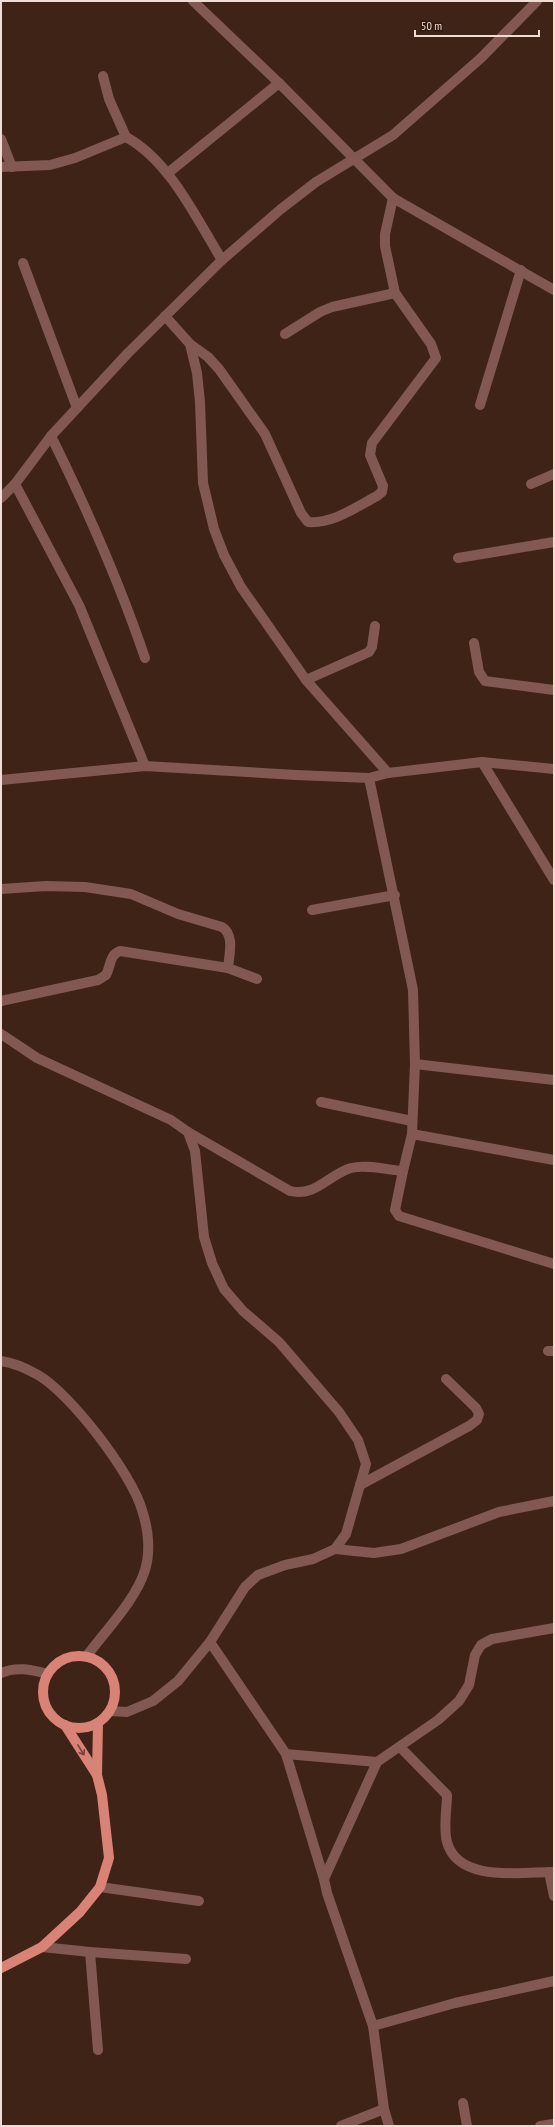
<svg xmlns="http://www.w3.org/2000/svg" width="555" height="2127" font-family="'PT Sans Narrow',sans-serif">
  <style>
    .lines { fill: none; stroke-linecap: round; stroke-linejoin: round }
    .street { stroke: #825852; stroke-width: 10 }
    .primary { stroke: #d88376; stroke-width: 10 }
    .oneway { stroke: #764338 }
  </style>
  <rect width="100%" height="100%" fill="#3f2317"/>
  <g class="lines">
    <g class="street">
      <polyline points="193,1 279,83 393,198 554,290"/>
      <polyline points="103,76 109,99 126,137"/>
      <polyline points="1,139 12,167"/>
      <path d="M 1,167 L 50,165 L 75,158 L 126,137 C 170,161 196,218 222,260"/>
      <polyline points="168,173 279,83"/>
      <polyline points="23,263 77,408"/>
      <path d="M 165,316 L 190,344 L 208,357 L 219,369 L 265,434 L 301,513 L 308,522 C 333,524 356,507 377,496 L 382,492 L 383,486 L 370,455 L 372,443 L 436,358 L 431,344 L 395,293 L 385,246 L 385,234 L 393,198"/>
      <polyline points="285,334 320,312 332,307 395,293"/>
      <polyline points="190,344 197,373 200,402 203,483 214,529 224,555 241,587 306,680 388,773"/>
      <polyline points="480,405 521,270"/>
      <path d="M 51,436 C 87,509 119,581 145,658"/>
      <polyline points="15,484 79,605 145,766"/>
      <polyline points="531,484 554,474"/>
      <polyline points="1,498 15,484 51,436 128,353 222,260 281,209 316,182 393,135 481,58 537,1"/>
      <polyline points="458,558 554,542"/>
      <polyline points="474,643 479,672 485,681 554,690"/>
      <polyline points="306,680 369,652 372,647 375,626"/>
      <polyline points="482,762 554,880"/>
      <polyline points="1,780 145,766 296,775 369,778 388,773 482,762 554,769"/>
      <path d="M 1,889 L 46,886 L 85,887 L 131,894 L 178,914 L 222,927 C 235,935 229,955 228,968"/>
      <polyline points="312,910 395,895"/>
      <path d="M 1,1001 L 98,980 L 106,975 C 111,966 109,955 120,951 L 228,968 L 257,979"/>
      <path d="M 1,1034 L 37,1058 L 171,1120 L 188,1132 L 290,1191 C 316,1197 328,1175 351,1168 C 366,1164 388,1170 403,1171 L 412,1134 L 415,1064 L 413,990 L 369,778"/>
      <polyline points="415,1064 554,1080"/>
      <polyline points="321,1102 412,1121"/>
      <polyline points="412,1134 554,1160"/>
      <polyline points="403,1171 395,1210 399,1216 554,1264"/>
      <polyline points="548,1351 554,1351"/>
      <path d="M 1,1361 C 14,1363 26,1368 38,1375 C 70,1393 132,1474 142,1510 C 148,1528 151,1551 145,1570 C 136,1600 105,1631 86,1657"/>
      <polyline points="360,1485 469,1426 477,1420 479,1414 476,1408 446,1379"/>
      <polyline points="335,1549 374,1553 401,1549 499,1512 554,1501"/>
      <polyline points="210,1642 286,1754 377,1762"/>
      <path d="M 1,1673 C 17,1666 32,1670 48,1674"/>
      <polyline points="110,1711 127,1712 153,1701 178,1681 210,1642 245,1587 258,1575 285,1565 313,1559 335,1549 346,1534 366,1464 358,1440 339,1412 279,1342 243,1311 224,1289 212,1263 204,1237 195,1151 188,1132"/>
      <path d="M 400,1747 L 447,1795 C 447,1810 443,1827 447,1842 C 458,1883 522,1872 554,1872"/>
      <polyline points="286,1754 324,1879 327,1893 373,2026 384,2109 389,2126"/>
      <polyline points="549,1872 554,1896"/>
      <polyline points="324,1879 377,1762 438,1720 459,1701 469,1685 475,1655 481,1645 492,1639 554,1628"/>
      <polyline points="100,1887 199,1901"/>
      <polyline points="42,1947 90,1952 186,1959"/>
      <polyline points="90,1952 98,2050"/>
      <polyline points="373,2026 455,2003 554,1981"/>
      <polyline points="463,2103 467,2126"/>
      <polyline points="341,2126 384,2109"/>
      <polyline points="540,2126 553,2124"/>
    </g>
    <g class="primary">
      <circle cx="79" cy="1692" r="36"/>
      <polyline points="65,1725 97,1775"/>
      <polyline points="1,1968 42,1947 80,1912 100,1887 109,1858 102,1795 97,1775 98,1723"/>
    </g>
  </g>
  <defs><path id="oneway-shaft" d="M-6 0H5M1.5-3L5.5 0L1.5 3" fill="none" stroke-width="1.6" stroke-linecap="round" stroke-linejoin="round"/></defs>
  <use class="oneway" href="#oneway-shaft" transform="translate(81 1750) rotate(58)"/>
  <rect width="555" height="2127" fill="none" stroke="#f0dcd5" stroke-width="4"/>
  <path d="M415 30v6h124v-6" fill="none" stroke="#f0dcd5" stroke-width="2"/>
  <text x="421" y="30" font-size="12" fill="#f0dcd5" stroke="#34190e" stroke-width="3" paint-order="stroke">50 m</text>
</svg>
